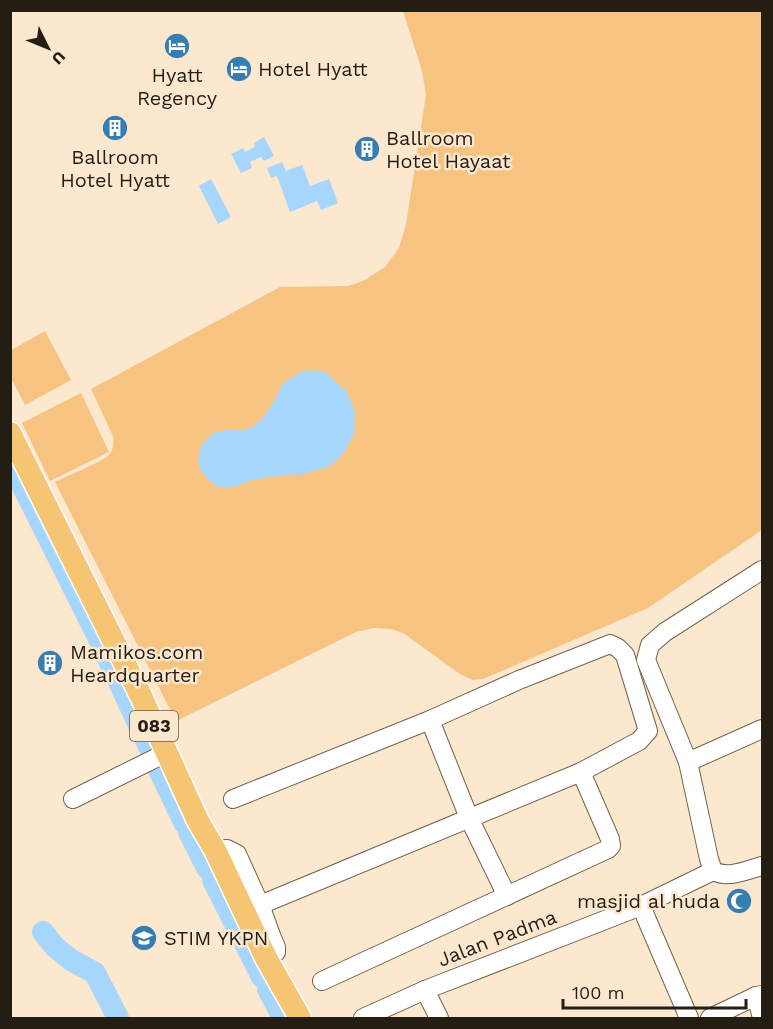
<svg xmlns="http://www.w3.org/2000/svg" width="773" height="1029" font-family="'Work Sans',sans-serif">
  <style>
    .green { fill: #f7c381 }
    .water { fill: #a7d6fc }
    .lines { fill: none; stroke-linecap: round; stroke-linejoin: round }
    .river { stroke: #a7d6fc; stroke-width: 22 }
    .minor-casing { stroke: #72614c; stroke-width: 20 }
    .major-casing { stroke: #fff; stroke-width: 25 }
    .minor { stroke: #fff; stroke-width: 18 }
    .major { stroke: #f5c574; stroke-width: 22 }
    .labels { text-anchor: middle; stroke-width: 5; stroke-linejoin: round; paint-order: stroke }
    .shield { fill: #fce7cf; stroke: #655a4c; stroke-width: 1.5 }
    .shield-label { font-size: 18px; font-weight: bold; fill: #241d14 }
    .poi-label { font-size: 20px; fill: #241d14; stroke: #fce7cf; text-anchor: start }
    .street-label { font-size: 20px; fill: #241d14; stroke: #fce7cf }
  </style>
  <rect width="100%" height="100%" fill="#fce7cf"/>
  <g class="green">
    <path d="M 403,11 L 762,11 L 762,530 L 648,608 L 483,679 L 473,680 L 460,674 L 403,633 L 391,629 L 374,628 L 356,632 L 176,721 L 55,482 C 65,477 104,461 109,455 C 114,449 114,442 113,436 L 91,389 L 280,287 L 349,286 L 365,280 L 385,267 L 399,248 L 406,224 L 426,95 L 422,71 Z"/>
    <polygon points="45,331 71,380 25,405 11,378 11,350"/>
    <polygon points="81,393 109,452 50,481 22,423"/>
  </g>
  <g class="water">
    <polygon points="264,137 274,156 264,161 261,157 250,162 252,168 241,173 231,154 243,148 245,152 255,147 254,143"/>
    <polygon points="282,162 286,171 302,165 310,186 329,179 338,203 321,210 317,201 290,212 277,176 271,178 267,168"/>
    <polygon points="211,179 231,217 218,224 199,186"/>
    <polygon points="304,370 325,372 347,392 355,412 354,434 342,456 328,467 304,474 268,477 249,481 233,488 218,487 210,481 201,471 198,461 201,446 213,433 229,430 246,430 255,425 262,419 271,406 278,394 283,383"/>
  </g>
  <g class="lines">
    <g class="river">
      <polyline points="10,461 100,641 152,753"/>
      <polyline points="158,768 184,822"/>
      <polyline points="189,832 207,868"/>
      <polyline points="213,880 262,977"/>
      <polyline points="43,932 55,947 71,960 95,973 118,1018"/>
      <polyline points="268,989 283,1018"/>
    </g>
    <g class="minor-casing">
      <g id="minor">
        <path d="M 762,570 L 665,632 L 650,645 L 646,660 L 688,762 L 709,859 L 713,871 C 729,879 747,870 762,866"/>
        <polyline points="430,720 469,818 507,896"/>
        <polyline points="688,762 762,729"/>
        <polyline points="73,799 166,753"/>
        <polyline points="233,799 430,720 519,680 610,644 618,648 625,655 648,731 639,741 581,772 260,905"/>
        <polyline points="215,850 227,849 237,854 260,905 272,938 276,947 276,952 266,958"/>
        <polyline points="641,906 689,1018"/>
        <polyline points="322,981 608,849 611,846 610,839 581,772"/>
        <polyline points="425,990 439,1018"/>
        <polyline points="756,996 762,1018"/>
        <polyline points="363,1018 425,990 641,906 713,871"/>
        <polyline points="710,1018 756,996 762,995"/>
      </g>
    </g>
    <g class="major-casing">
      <polyline id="major" points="10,433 141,696 198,821 215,850 266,958 300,1018"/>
    </g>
    <use href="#minor" class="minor"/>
    <use href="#major" class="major"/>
  </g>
  <defs>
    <g id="hotel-disc" transform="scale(1.35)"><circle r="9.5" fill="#367db1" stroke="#fce7cf"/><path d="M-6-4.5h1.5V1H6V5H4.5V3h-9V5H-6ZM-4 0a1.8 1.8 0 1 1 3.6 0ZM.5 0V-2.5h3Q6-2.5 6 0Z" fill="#fff"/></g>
    <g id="building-disc" transform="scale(1.35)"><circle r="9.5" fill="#367db1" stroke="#fce7cf"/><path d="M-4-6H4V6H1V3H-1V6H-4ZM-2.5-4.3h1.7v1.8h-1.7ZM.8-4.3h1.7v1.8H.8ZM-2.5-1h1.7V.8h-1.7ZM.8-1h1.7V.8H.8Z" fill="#fff"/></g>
    <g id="mosque-disc" transform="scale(1.35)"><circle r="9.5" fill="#367db1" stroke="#fce7cf"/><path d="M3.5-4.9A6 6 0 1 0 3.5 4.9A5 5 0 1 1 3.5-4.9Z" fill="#fff"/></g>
    <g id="university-disc" transform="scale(1.35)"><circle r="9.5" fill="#367db1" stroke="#fce7cf"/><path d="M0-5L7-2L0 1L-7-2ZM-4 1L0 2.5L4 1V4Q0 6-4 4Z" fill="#fff"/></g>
  </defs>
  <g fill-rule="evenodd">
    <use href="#hotel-disc" x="177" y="46"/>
    <use href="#hotel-disc" x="239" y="69"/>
    <use href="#building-disc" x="115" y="128"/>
    <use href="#building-disc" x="367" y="149"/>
    <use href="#building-disc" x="50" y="663"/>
    <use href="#mosque-disc" x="739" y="901"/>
    <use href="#university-disc" x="144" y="938"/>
  </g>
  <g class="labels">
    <rect class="shield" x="130" y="711" width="48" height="30" rx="4.5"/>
    <g class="shield-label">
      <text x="154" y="732">083</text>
    </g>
    <g class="poi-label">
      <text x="258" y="76">Hotel Hyatt</text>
      <text x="177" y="82" text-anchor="middle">Hyatt<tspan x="177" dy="23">Regency</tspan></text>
      <text x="386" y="145">Ballroom<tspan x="386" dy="23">Hotel Hayaat</tspan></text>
      <text x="115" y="164" text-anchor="middle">Ballroom<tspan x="115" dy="23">Hotel Hyatt</tspan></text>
      <text x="70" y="659">Mamikos.com<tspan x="70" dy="23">Heardquarter</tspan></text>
      <text x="720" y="908" text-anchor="end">masjid al huda</text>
      <text x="164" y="945">STIM YKPN</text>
    </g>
    <g class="street-label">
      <text transform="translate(497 938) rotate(-21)" y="7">Jalan Padma</text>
    </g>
  </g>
  <rect width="773" height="1029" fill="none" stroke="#241d14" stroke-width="24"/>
  <g transform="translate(48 48) rotate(133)" stroke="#fce7cf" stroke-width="4.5" paint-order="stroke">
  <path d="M0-4.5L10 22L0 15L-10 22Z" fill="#241d14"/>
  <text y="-9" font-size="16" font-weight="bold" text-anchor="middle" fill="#241d14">U</text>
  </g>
  <path d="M563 999v9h183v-9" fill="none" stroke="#241d14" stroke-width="3"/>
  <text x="572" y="999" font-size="18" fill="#241d14" stroke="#fce7cf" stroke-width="4.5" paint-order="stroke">100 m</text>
</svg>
